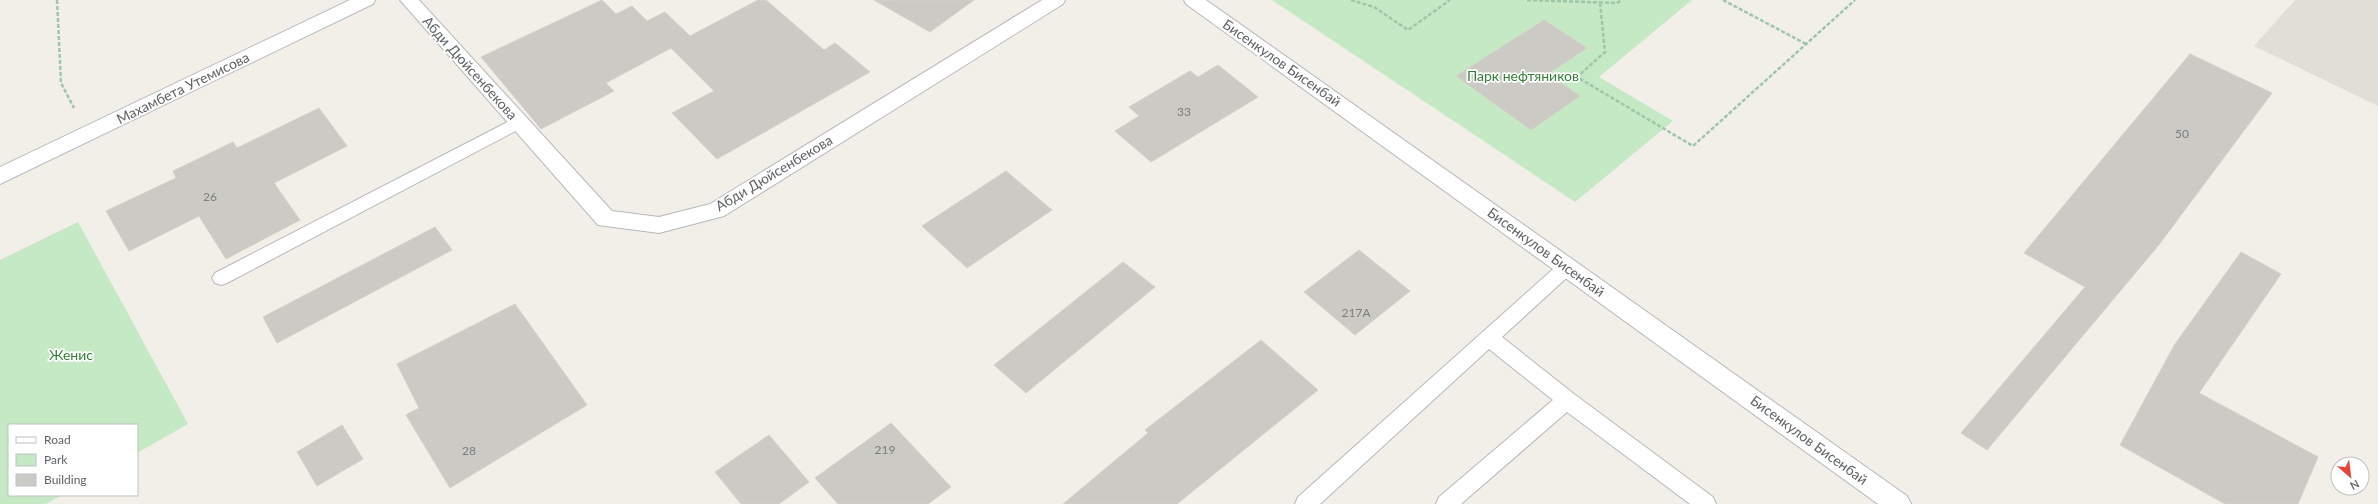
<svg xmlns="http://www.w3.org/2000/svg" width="2378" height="504" font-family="Lato,sans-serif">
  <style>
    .education { fill: #e1ded6 }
    .green { fill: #c5e8c5 }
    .building { fill: #cccac5; stroke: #d6d1c6 }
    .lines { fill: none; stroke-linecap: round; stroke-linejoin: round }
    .lane-casing { stroke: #b5b8bc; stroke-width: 2 }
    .street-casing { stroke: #b5b8bc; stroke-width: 2 }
    .secondary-casing { stroke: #b6babf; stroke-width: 2 }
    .path { stroke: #9cc7a9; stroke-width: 2.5; stroke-dasharray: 4 2; stroke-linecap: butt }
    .lane { fill: #fff; fill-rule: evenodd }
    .street { fill: #fff; fill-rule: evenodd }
    .secondary { fill: #fff; fill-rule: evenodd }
    .labels { text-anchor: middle; stroke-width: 3.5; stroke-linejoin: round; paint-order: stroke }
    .number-label { font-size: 12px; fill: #7a7d7f }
    .street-label { font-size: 14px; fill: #5f6368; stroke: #fff }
    .park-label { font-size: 14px; fill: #348238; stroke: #fff }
  </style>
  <rect width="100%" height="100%" fill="#f1efe8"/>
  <polygon class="education" points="2295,0 2378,0 2378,106 2254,46"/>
  <g class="green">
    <polygon points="1272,0 1692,0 1599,77 1673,121 1575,202"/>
    <polygon points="78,222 188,424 137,453 137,425 9,425 9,495 62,495 46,504 0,504 0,260"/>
  </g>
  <g class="building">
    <polygon points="602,0 616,14 632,6 647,21 665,12 690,36 758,0 766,0 824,50 835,43 870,72 717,159 672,113 714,91 671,48 606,83 614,91 541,129 481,57"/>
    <polygon points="874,0 974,0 930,32"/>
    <polygon points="1544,20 1587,48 1548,74 1580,96 1531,130 1456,76"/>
    <polygon points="2190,54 2272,93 2158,246 1987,450 1961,433 2085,287 2024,253"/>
    <polygon points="1218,65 1258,97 1151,162 1115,131 1139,116 1129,107 1190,71 1198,77"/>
    <polygon points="319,108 347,146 274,183 300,220 226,259 199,216 129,251 106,211 176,178 173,171 233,142 237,148"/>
    <polygon points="1006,171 1052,210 967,268 922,226"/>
    <polygon points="435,227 452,250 277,343 263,317"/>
    <polygon points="1359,250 1410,291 1355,335 1304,292"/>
    <polygon points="2241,252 2281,274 2199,393 2318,457 2298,504 2225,504 2120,445 2175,344"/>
    <polygon points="1123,262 1155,287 1026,393 994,365"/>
    <polygon points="515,304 587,405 450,488 406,415 419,408 397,364"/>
    <polygon points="1261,340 1318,390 1177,504 1063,504 1148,433 1145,430"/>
    <polygon points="891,423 951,487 928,504 838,504 815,478"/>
    <polygon points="342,425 363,459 317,486 297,452"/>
    <polygon points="769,435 809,482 779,504 741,504 715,472"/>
  </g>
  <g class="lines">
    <g class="lane-casing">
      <g id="lane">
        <polygon points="519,116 525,118 527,122 525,126 227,283 221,285 215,283 212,278 215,273"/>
        <polygon points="1567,260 1573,262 1576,267 1573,272 1502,337 1574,394 1713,497 1716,504 1690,504 1567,412 1461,504 1436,504 1439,497 1553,400 1489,349 1320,504 1295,504 1298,497 1561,262"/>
      </g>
    </g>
    <g class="street-casing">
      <g id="street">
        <polygon points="400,0 419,0 612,211 659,217 710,204 1042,0 1065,0 1063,4 724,216 659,233 598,225"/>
        <polygon points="1184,0 1206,0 1907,496 1911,504 1878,504 1186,4"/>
      </g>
    </g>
    <g class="secondary-casing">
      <polygon id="secondary" points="350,0 375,0 373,4 0,184 0,167"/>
    </g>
    <g class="path">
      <polyline points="57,0 61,83 74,108"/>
      <polyline points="1351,0 1374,7 1408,30 1450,0"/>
      <polyline points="1527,0 1617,3 1622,0"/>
      <polyline points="1723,0 1806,44"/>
      <polyline points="1600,3 1605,52 1577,77 1693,146 1855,0"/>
    </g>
    <use href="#lane" class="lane"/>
    <use href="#street" class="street"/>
    <use href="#secondary" class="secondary"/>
  </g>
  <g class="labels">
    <g class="number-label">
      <text x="1184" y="116">33</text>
      <text x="2182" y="138">50</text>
      <text x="210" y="201">26</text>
      <text x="1356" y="317">217А</text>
      <text x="885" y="454">219</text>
      <text x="469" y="455">28</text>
    </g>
    <g class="street-label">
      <text transform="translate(1282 63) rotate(35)" y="5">Бисенкулов Бисенбай</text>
      <text transform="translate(470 68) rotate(48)" y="5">Абди Дюйсенбекова</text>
      <text transform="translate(183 88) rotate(-26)" y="5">Махамбета Утемисова</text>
      <text transform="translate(774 173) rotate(-31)" y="5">Абди Дюйсенбекова</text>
      <text transform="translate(1546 252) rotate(36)" y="5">Бисенкулов Бисенбай</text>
      <text transform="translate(1809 440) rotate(36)" y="5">Бисенкулов Бисенбай</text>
    </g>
    <g class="park-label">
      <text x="1523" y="81">Парк нефтяников</text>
      <text x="71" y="360">Женис</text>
    </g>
  </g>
  <rect x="8" y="424" width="130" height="72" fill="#ffffff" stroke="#bfc1c3"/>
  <rect x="16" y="437" width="20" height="6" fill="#ffffff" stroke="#bfc1c3"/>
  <text x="44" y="444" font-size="12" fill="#5f6368">Road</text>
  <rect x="16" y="454" width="20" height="12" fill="#c5e8c5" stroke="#bfc1c3"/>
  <text x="44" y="464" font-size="12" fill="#5f6368">Park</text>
  <rect x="16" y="474" width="20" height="12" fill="#cccac5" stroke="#bfc1c3"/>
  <text x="44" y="484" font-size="12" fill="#5f6368">Building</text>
  <g transform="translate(2350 476) rotate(152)"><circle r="19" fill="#ffffff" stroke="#bfc1c3"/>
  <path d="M0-3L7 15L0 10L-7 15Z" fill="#ea4335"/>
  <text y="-6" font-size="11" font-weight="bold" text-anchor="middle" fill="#5f6368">N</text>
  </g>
</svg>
